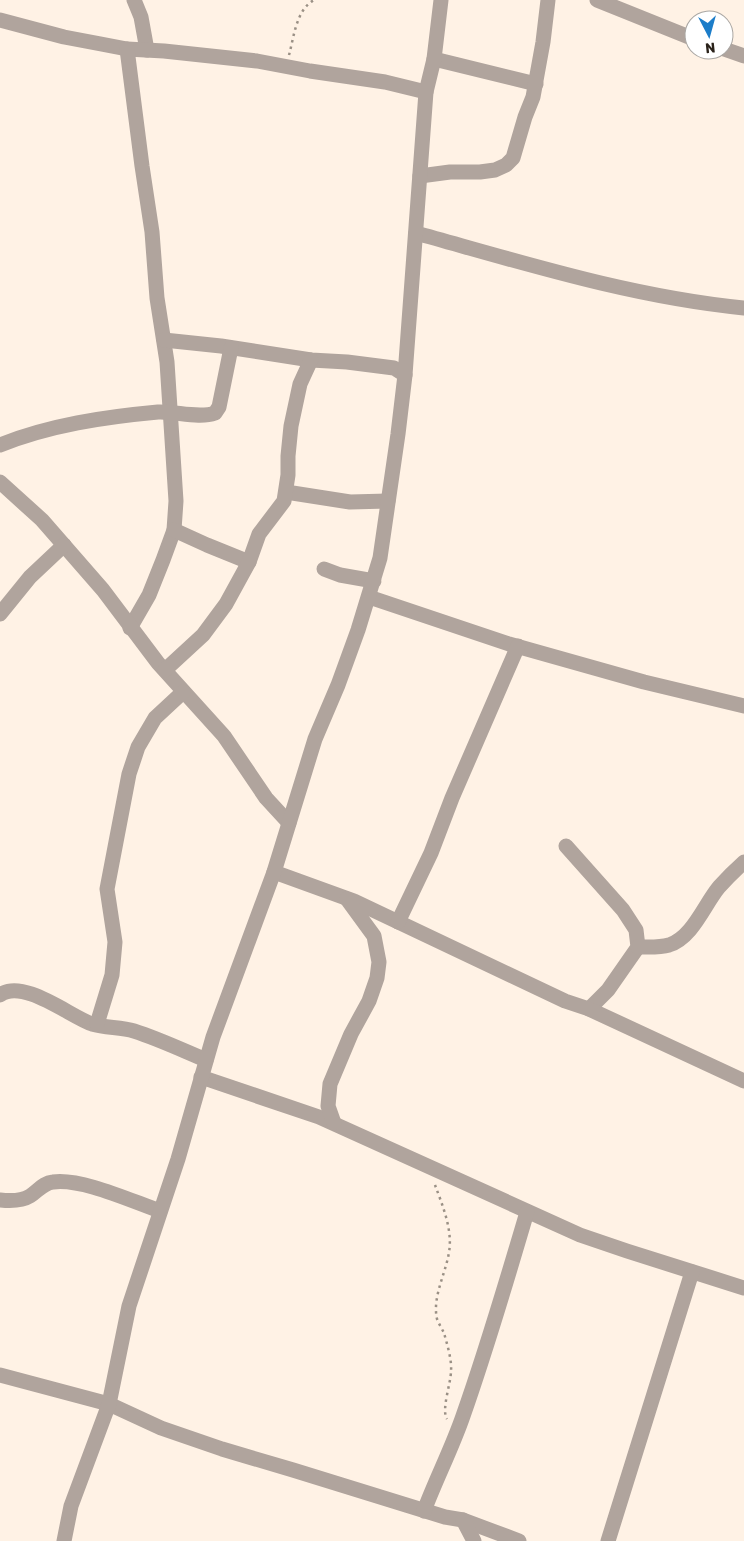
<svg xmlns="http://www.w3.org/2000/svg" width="744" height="1541" font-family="Rubik,sans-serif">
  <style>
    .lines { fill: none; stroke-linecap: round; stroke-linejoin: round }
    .path { stroke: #9a9085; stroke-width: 2.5; stroke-dasharray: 2.5 4; stroke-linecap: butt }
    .minor { stroke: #b0a49d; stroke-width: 15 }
  </style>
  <rect width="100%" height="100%" fill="#fff2e5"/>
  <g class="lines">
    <g class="path">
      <path d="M 289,55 C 294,37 296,10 314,0"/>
      <path d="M 435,1185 C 442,1204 453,1230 449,1252 C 446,1273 432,1297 437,1319 C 439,1324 442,1329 444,1333 C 447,1344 452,1360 451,1371 C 451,1383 441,1410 447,1419"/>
    </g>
    <g class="minor">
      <polyline points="134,0 141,17 147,50"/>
      <polyline points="597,0 694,39"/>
      <polyline points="0,20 64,37 101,44 127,49 164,51 257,61 310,71 385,82 426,92"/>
      <polyline points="127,49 142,166 152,232 157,298 167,362 176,501 174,530 163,560 149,595 130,628"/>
      <polyline points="724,49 744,56"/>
      <polyline points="434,59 536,84"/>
      <polyline points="420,176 450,172 480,172 495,170 506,165 513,158 525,117 533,97 543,42 548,0"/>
      <path d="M 416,233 C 524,263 632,297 744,308"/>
      <polyline points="164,340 221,346 311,360 347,362 394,368 405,375"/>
      <path d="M 0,445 C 50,425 104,417 158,412 C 175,411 199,419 215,413 L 219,407 L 231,348"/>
      <polyline points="0,482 42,520 103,590 158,663 224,736 266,798 289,823"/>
      <polyline points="286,492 350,502 388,501"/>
      <polyline points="174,530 207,545 249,562"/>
      <polyline points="324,569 340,575 374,581"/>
      <polyline points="369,597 509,644 644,682 744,706"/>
      <polyline points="0,614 30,577 64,545"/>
      <polyline points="165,670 203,635 226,604 249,562 259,534 284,501 288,475 288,456 291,426 300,384 311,360"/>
      <polyline points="566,846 623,910 636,930 638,947 608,990 589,1009"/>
      <polyline points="274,872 354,901 565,1001 589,1009 744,1081"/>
      <polyline points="398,922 431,853 452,798 518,646"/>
      <path d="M 638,947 C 647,947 659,948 669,945 C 693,937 704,905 719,887 C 727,878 735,870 744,862"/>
      <path d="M 0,995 C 23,978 71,1017 92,1024 C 106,1028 121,1027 134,1031 C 159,1039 182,1050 206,1060"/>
      <polyline points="97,1024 112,975 115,942 107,889 129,774 138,747 155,718 183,692"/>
      <polyline points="201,1077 319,1117 580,1235 627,1251 744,1288"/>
      <polyline points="334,1123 328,1106 330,1084 351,1034 369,1001 377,978 379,962 374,936 347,899"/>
      <path d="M 0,1200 C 9,1201 22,1201 30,1196 C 38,1191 43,1183 53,1182 C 82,1178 131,1201 160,1211"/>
      <polyline points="0,1375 109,1404 161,1428 222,1449 293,1470 445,1517 463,1520 519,1541"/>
      <path d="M 424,1511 C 436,1479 452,1448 463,1416 C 487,1348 507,1280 527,1212"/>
      <polyline points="463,1520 474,1541"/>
      <polyline points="64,1541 71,1506 109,1404 129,1306 178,1159 213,1037 274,872 315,739 338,685 358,630 380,558 398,434 405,375 426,92 434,59 441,0"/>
      <polyline points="608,1541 692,1272"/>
    </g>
  </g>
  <g transform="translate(709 35) rotate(174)"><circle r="24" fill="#ffffff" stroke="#aaa7a3"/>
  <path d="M0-4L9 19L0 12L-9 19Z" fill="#1c7dc9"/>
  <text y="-8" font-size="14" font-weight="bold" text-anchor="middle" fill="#2a221a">N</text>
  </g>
</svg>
